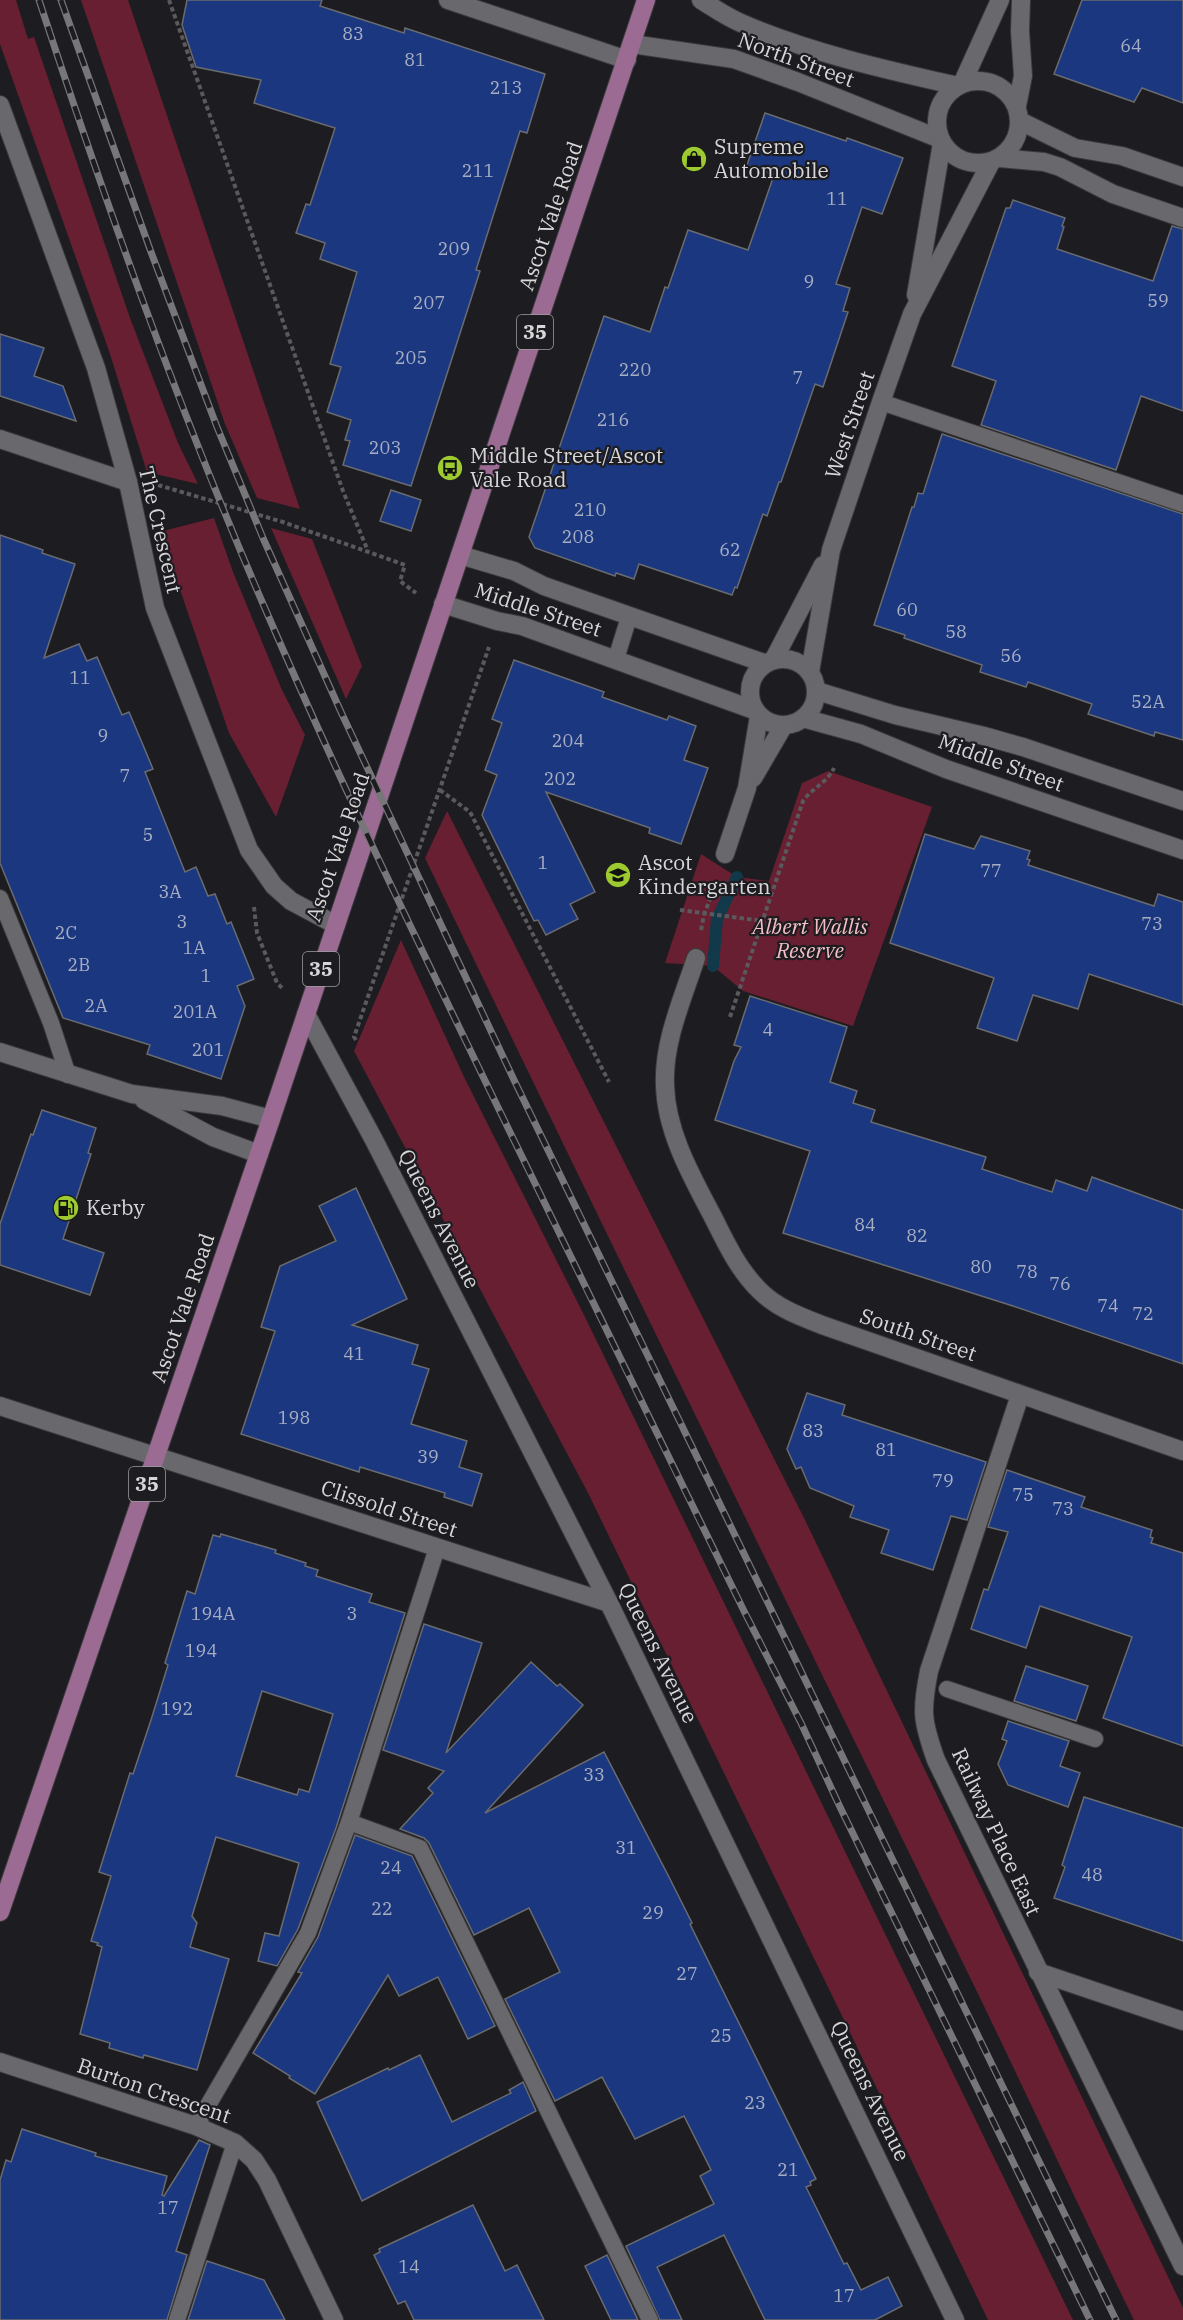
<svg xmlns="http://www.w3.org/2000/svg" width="1183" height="2320" font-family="'IBM Plex Serif',serif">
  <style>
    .green { fill: #681f31 }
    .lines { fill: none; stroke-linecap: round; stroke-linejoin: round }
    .stream { stroke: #123949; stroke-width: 12 }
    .building { fill: #1a3780; stroke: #696b6f; stroke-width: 1.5; fill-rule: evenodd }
    .service-casing { stroke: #3a393b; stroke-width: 18 }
    .minor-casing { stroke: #3a393b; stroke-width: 20 }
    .primary-casing { stroke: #3a393b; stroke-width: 20 }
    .path { stroke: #5a595d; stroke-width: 4; stroke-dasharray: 4.5 3; stroke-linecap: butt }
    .service { stroke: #69686c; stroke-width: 16 }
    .minor { stroke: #69686c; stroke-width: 18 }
    .primary { stroke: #9b6b93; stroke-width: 18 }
    .rail-casing { stroke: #777679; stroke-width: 7 }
    .rail { stroke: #1d1c20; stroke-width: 4.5; stroke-dasharray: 14; stroke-linecap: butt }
    .labels { text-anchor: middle; stroke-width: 4.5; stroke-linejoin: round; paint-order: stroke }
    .number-label { font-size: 18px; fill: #a8aec2 }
    .shield { fill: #1d1c20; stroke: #9f9ea1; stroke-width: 1.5 }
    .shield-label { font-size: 20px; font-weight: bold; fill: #d7d6d8 }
    .street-label { font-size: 21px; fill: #d7d6d8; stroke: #1d1c20 }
    .poi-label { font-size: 21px; fill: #d7d6d8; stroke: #1d1c20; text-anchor: start }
    .park-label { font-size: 21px; font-style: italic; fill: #f5bec5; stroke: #1d1c20 }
  </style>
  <rect width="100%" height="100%" fill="#1d1c20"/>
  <g class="green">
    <polygon points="0,0 16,0 28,39 34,37 130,318 178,443 198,484 147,472 109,351 0,44"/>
    <polygon points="81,0 128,0 300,509 257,498 225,424"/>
    <polygon points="214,518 233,572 282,690 305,735 276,817 229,733 161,534 167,530"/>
    <polygon points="271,528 312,539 362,666 346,699"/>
    <polygon points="828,771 932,807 853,1026 743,991 713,966 665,963 701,854 737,877 769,881 802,783"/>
    <path d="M 447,811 L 805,1520 L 1183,2308 L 1183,2320 L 1134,2320 C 1075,2200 1020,2079 961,1959 C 782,1592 602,1226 425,858 Z"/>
    <polygon points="401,940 465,1079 585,1317 1073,2320 988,2320 845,2022 588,1493 354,1051"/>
  </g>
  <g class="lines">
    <polyline class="stream" points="713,966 717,919 737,877"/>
  </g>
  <g class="building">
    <polygon points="187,0 322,0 320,6 404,33 405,28 545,74 527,133 520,131 476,270 480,271 411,486 343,465 350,441 345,440 351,420 327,412 341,367 330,364 357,272 320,259 325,243 296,233 306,204 310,205 335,128 254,103 261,80 196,67 182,25"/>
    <polygon points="1082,0 1183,0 1183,103 1142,88 1134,102 1054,74"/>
    <polygon points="765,113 846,141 847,138 903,158 882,214 862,207 836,284 850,288 843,311 848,312 823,387 815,384 781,482 779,482 767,516 763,514 737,588 735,587 732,595 639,564 634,579 616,573 615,576 535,548 529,537 604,316 650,332 665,287 668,288 688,230 748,250 774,175 747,165"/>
    <polygon points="1013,200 1065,218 1062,226 1064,227 1057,249 1153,281 1172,226 1183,229 1183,411 1141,396 1116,470 981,425 996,381 952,366 1006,208 1010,208"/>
    <polygon points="0,334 44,348 34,376 63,386 76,421 0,396"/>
    <polygon points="942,434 1183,514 1183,740 1155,732 1154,736 1088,714 1092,704 1028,682 1026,687 980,672 982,665 904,638 905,635 874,625 912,507 914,507 918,493 923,494"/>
    <polygon points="391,490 421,500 411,531 380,521"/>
    <polygon points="0,535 43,550 42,553 75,564 44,658 79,644 87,661 97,657 122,715 129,712 143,745 153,769 145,772 185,872 196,867 208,896 215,894 227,924 231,922 254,979 237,986 245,1006 221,1079 147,1054 150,1045 63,1018 0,863"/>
    <polygon points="514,660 604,692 602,697 667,720 669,716 696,726 684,760 708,768 681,844 649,833 650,828 546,792 595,892 570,904 578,919 546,935 538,920 534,921 482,815 497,775 485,770 502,723 492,719"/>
    <polygon points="925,834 974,849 981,836 1030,851 1027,859 1030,860 1028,865 1154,906 1158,894 1183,902 1183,1005 1089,974 1078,1009 1033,995 1017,1041 977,1028 994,978 890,943"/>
    <polygon points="750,996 847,1027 830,1082 857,1091 853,1103 875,1110 871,1122 986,1157 982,1169 1052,1192 1056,1180 1087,1191 1092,1177 1183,1210 1183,1364 1013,1306 783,1233 810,1151 715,1120 734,1061 741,1047 734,1045"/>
    <polygon points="42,1110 96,1128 88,1153 91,1154 63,1239 104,1253 90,1295 0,1265 0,1224 31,1134 33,1135"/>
    <polygon points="356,1188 407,1299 352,1325 418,1345 412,1364 429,1369 411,1424 467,1441 459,1467 482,1474 472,1506 444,1497 445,1493 360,1467 359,1472 241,1434 275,1331 261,1327 280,1266 336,1241 319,1206"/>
    <polygon points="807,1393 845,1405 842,1415 986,1462 967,1520 951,1516 933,1570 881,1553 889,1530 850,1517 854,1506 810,1488 801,1467 796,1469 787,1449"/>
    <polygon points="1007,1470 1085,1497 1081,1507 1152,1530 1150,1537 1153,1538 1151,1543 1183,1553 1183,1746 1103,1718 1132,1637 1040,1606 1026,1648 971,1629 984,1589 988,1590 1008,1532 988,1527"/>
    <path d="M 221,1534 L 276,1550 L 275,1553 L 306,1563 L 305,1566 L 318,1570 L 316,1576 L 372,1594 L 369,1602 L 405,1613 L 336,1828 L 298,1929 L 277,1966 L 258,1961 L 265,1933 L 279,1936 L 299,1863 L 216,1837 L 192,1916 L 197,1923 L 190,1947 L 229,1959 L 197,2070 L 144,2055 L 143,2058 L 109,2048 L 110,2043 L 80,2034 L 102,1947 L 97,1945 L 98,1943 L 91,1941 L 111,1876 L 99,1872 L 130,1773 L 133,1774 L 151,1720 L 168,1665 L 165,1663 L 187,1591 L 195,1594 L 213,1535 L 220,1537 ZM 262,1691 L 333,1714 L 309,1792 L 299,1789 L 297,1795 L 236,1776 Z"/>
    <polygon points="424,1624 482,1643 446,1753 531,1662 557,1686 560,1684 583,1705 485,1813 604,1752 669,1877 692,1923 690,1924 816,2179 810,2182 811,2185 806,2187 844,2264 847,2263 861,2290 888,2277 902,2306 875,2320 765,2320 724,2235 657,2267 682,2320 660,2320 626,2246 714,2204 700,2176 711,2170 684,2116 635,2139 602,2077 555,2101 505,1999 560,1972 529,1908 474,1935 429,1843 424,1838 400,1829 433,1793 428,1788 444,1771 383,1750"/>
    <polygon points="1026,1666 1088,1686 1076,1721 1014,1701"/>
    <polygon points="1008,1721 1069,1741 1060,1766 1080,1773 1068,1807 1008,1785 998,1764 1007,1741 1002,1739"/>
    <polygon points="1084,1797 1183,1828 1183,1941 1054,1898 1065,1867 1062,1865"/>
    <polygon points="355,1835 412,1856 495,2026 468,2039 438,1977 399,1996 388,1975 315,2094 289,2078 290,2076 253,2053 302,1973 298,1972 318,1937"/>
    <polygon points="420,2055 452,2122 511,2093 509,2090 523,2082 536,2111 362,2201 317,2102 388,2068 389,2070"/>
    <polygon points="22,2129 96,2153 95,2156 167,2176 162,2195 164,2196 199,2140 210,2145 176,2251 187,2255 167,2320 0,2320 0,2180 6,2160 11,2162"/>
    <polygon points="473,2205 505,2271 517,2265 544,2320 414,2320 405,2301 398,2304 374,2255 380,2252 379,2249"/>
    <polygon points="607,2255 638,2320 611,2320 585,2266"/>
    <polygon points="207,2261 264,2280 285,2320 188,2320"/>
  </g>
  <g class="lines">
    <g class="service-casing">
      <g id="service">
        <polyline points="881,402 1183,504"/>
        <polyline points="616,659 629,617"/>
        <polyline points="0,898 51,1023 68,1075"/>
        <polyline points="947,1689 1095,1739"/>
        <polyline points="349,1822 420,1848 650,2320"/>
        <polyline points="196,2126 308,1933 349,1822 437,1548"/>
        <polyline points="177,2320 235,2143"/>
      </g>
    </g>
    <g class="minor-casing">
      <g id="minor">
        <polyline points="448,0 627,60"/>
        <path d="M 701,0 C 714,8 727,17 741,23 C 807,52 887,70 958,86"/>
        <polyline points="632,44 734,59 798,82 940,139"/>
        <circle cx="978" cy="122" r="41"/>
        <polyline points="962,84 1000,0"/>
        <polyline points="0,105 96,368 128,482 155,608 249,850 274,886 291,901 336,925"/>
        <polyline points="1017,106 1023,76 1020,31 1021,0"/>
        <polyline points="1020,121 1075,148 1122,156 1183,177"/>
        <polyline points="1000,158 1044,162 1060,167 1113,194 1183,218"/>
        <polyline points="916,295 942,143"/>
        <polyline points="0,439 128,482"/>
        <polyline points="460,555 514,571 544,586 764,663"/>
        <polyline points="443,604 497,621 522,626 754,710"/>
        <circle cx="783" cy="692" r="33"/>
        <polyline points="774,659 823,565"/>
        <polyline points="810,672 831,550 881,402 912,314 991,162"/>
        <polyline points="817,691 895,715 984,736 1023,747 1183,801"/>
        <polyline points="803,718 861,734 946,769 1183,850"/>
        <polyline points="753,778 784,725"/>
        <polyline points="725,854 747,788 759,716"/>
        <path d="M 696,958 C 683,998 663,1042 665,1085 C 666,1132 692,1177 713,1217 C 726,1243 738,1269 759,1290 C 777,1308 799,1316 822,1325 L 1183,1451"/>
        <polyline points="306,1014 374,1140 609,1603 955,2320"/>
        <polyline points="0,1052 132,1094 222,1106 271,1119"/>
        <polyline points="144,1100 213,1137 259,1154"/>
        <path d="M 1020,1395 L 929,1671 C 921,1711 922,1721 936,1760 L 1183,2266"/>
        <polyline points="0,1406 609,1603"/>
        <polyline points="1038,1972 1183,2021"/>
        <polyline points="0,2062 196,2126 235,2143 254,2160 267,2180 334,2320"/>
      </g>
    </g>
    <g class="primary-casing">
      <polyline id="primary" points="0,1912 271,1119 646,0"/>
    </g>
    <g class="path">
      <polyline points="169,0 343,491 368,551"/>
      <polyline points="158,485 283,522 405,565 400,581 416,593"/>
      <polyline points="440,790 470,812 609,1082"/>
      <polyline points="254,907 257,933 277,983 283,989"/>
      <polyline points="680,910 763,921"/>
      <polyline points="701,930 704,915 717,881"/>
      <path d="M 730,1017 L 803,801 C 812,788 827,783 834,768"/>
      <polyline points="356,1040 354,1037 489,647"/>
    </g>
    <use href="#service" class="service"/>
    <use href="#minor" class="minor"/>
    <use href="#primary" class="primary"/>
    <g class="rail-casing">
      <g id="rail">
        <path d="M 39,0 C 107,207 180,413 267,613 C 342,787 425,957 507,1126 C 586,1288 665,1450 744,1611 L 801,1723 L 840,1807 L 1090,2320"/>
        <polyline points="61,0 151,252 217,427 263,538 341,712 514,1080 1116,2320"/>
      </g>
    </g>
    <use href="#rail" class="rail"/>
  </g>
  <defs>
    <g id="shop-disc" transform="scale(1.35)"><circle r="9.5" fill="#9dca30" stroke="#1d1c20"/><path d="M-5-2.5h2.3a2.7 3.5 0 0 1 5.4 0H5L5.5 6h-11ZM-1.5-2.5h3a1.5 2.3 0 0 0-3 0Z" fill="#111"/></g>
    <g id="bus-disc" transform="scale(1.35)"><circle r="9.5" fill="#9dca30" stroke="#1d1c20"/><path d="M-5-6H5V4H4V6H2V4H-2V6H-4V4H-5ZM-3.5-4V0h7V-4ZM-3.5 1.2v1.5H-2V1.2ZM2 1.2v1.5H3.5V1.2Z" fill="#111"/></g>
    <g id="school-disc" transform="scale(1.35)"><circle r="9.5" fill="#9dca30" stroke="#1d1c20"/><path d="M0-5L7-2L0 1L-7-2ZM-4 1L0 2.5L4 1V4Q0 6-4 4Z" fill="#111"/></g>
    <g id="fuel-disc" transform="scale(1.35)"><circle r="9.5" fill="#9dca30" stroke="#1d1c20"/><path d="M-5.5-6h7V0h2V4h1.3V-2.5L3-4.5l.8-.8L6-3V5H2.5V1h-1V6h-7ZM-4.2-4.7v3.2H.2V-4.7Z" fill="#111"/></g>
  </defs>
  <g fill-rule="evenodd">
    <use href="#shop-disc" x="694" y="159"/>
    <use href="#bus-disc" x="450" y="468"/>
    <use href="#school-disc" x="618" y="875"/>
    <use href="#fuel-disc" x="66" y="1208"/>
  </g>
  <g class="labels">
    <g class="number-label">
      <text x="353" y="40">83</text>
      <text x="1131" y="52">64</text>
      <text x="415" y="66">81</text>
      <text x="506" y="94">213</text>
      <text x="478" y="177">211</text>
      <text x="837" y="205">11</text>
      <text x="454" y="255">209</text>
      <text x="809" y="288">9</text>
      <text x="1158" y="307">59</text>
      <text x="429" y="309">207</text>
      <text x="411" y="364">205</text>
      <text x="635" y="376">220</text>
      <text x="798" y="384">7</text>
      <text x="613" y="426">216</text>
      <text x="385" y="454">203</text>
      <text x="590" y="516">210</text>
      <text x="578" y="543">208</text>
      <text x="730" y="556">62</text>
      <text x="907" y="616">60</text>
      <text x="956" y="638">58</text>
      <text x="1011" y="662">56</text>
      <text x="80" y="684">11</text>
      <text x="1148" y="708">52A</text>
      <text x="103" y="742">9</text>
      <text x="568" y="747">204</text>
      <text x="125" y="782">7</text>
      <text x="560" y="785">202</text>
      <text x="148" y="841">5</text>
      <text x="543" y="869">1</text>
      <text x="991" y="877">77</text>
      <text x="170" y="898">3A</text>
      <text x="182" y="928">3</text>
      <text x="1152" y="930">73</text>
      <text x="66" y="939">2C</text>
      <text x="194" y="954">1A</text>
      <text x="79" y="971">2B</text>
      <text x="206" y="982">1</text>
      <text x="96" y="1012">2A</text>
      <text x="195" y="1018">201A</text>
      <text x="768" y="1036">4</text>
      <text x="208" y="1056">201</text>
      <text x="865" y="1231">84</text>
      <text x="917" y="1242">82</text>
      <text x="981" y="1273">80</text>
      <text x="1027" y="1278">78</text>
      <text x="1060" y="1290">76</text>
      <text x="1108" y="1312">74</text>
      <text x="1143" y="1320">72</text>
      <text x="354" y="1360">41</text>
      <text x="294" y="1424">198</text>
      <text x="813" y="1437">83</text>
      <text x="886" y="1456">81</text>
      <text x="428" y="1463">39</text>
      <text x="943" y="1487">79</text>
      <text x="1023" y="1501">75</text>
      <text x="1063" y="1515">73</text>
      <text x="213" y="1620">194A</text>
      <text x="352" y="1620">3</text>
      <text x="201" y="1657">194</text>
      <text x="177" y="1715">192</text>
      <text x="594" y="1781">33</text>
      <text x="626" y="1854">31</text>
      <text x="391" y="1874">24</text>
      <text x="1092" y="1881">48</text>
      <text x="382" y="1915">22</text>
      <text x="653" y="1919">29</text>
      <text x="687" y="1980">27</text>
      <text x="721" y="2042">25</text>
      <text x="755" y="2109">23</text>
      <text x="788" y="2176">21</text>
      <text x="168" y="2214">17</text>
      <text x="409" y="2273">14</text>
      <text x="844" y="2302">17</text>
    </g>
    <g class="shield">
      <rect x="517" y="315" width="36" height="34" rx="4.5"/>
      <rect x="303" y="952" width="36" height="34" rx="4.5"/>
      <rect x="129" y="1467" width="36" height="34" rx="4.5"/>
    </g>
    <g class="shield-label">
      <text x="535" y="339">35</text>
      <text x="321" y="976">35</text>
      <text x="147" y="1491">35</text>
    </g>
    <g class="street-label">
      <text transform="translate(796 60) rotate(20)" y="7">North Street</text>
      <text transform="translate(551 216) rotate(-71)" y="7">Ascot Vale Road</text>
      <text transform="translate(850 425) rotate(-71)" y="7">West Street</text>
      <text transform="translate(160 530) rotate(77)" y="7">The Crescent</text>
      <text transform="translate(538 610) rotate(18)" y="7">Middle Street</text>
      <text transform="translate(1001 763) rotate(20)" y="7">Middle Street</text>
      <text transform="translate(338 847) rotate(-71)" y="7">Ascot Vale Road</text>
      <text transform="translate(439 1219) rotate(63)" y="7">Queens Avenue</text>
      <text transform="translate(183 1308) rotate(-71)" y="7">Ascot Vale Road</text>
      <text transform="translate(918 1335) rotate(19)" y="7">South Street</text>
      <text transform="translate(389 1509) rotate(18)" y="7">Clissold Street</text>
      <text transform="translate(658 1653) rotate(64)" y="7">Queens Avenue</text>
      <text transform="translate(996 1832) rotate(65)" y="7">Railway Place East</text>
      <text transform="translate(154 2091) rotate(19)" y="7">Burton Crescent</text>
      <text transform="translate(870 2091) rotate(64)" y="7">Queens Avenue</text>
    </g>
    <g class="poi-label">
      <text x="714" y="154">Supreme<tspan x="714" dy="24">Automobile</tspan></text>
      <text x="470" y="463">Middle Street/Ascot<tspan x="470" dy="24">Vale Road</tspan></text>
      <text x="638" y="870">Ascot<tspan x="638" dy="24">Kindergarten</tspan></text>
      <text x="86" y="1215">Kerby</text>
    </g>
    <g class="park-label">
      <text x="810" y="934">Albert Wallis<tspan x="810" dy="24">Reserve</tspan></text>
    </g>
  </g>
</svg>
